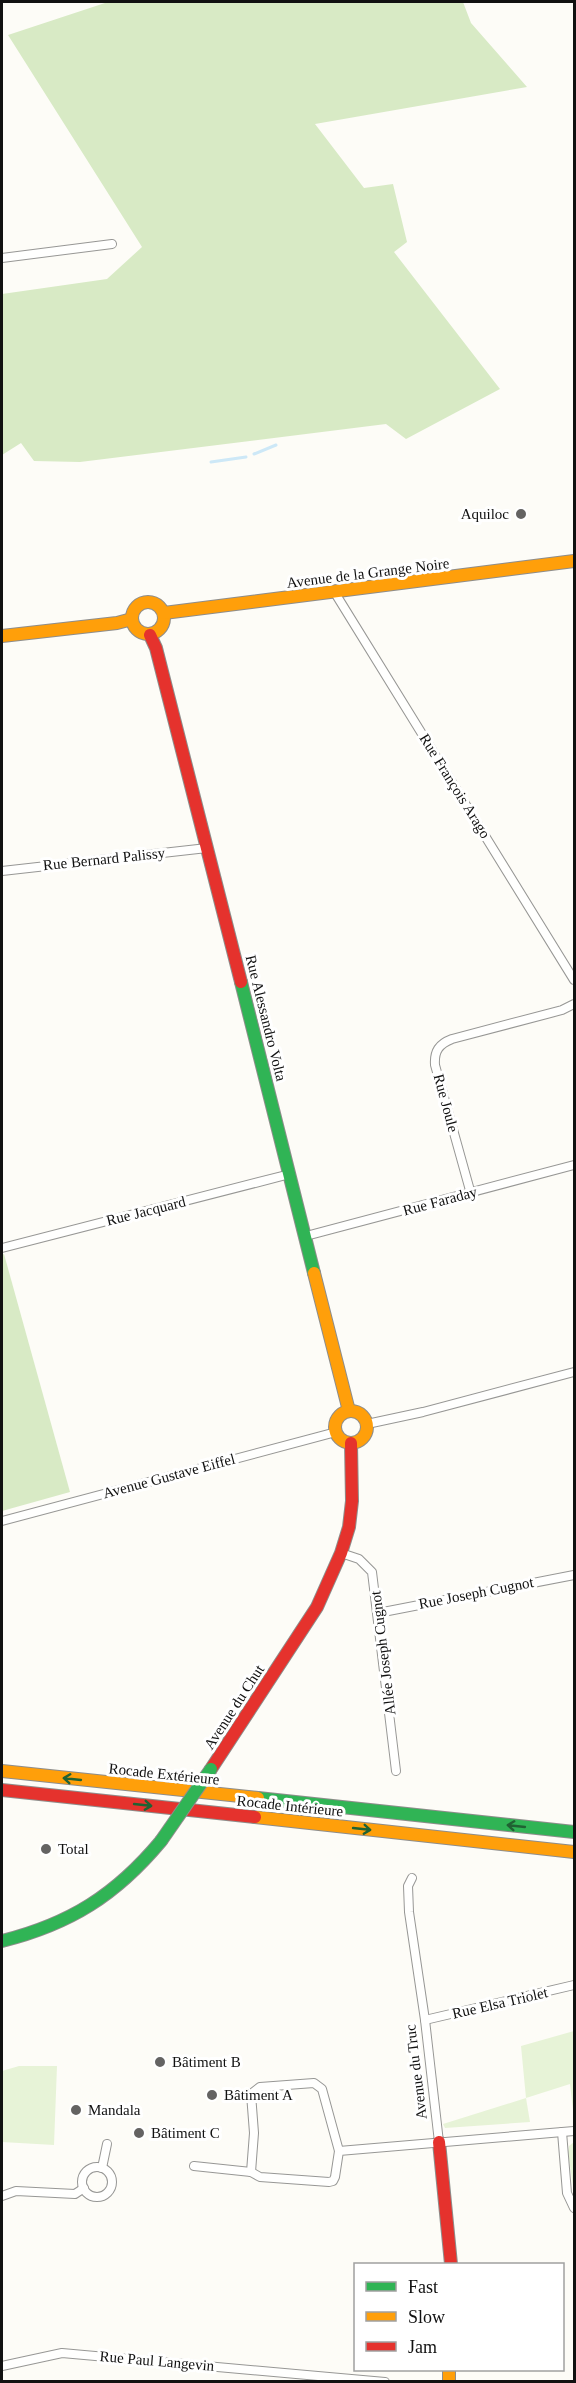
<svg xmlns="http://www.w3.org/2000/svg" width="576" height="2383" font-family="'Times New Roman',serif">
  <style>
    .green { fill: #e7f3d7 }
    .forest { fill: #d8eac5 }
    .lines { fill: none; stroke-linecap: round; stroke-linejoin: round }
    .stream { stroke: #cde8f7; stroke-width: 3 }
    .street-casing { stroke: #979795; stroke-width: 10 }
    .fast-casing { stroke: #8e8d8b; stroke-width: 14 }
    .slow-casing { stroke: #8e8d8b; stroke-width: 14 }
    .jam-casing { stroke: #8e8d8b; stroke-width: 14 }
    .street { stroke: #fffffe; stroke-width: 8 }
    .fast { stroke: #30b455; stroke-width: 12 }
    .slow { stroke: #ff9f0a; stroke-width: 12 }
    .jam { stroke: #e5322d; stroke-width: 12 }
    .fast-bridge-casing { stroke: #8e8d8b; stroke-width: 14; stroke-linecap: butt }
    .fast-bridge { stroke: #30b455; stroke-width: 12 }
    .oneway { stroke: #206233 }
    .poi-dot { fill: #646362; stroke: #fff; stroke-width: 2 }
    .labels { text-anchor: middle; stroke-width: 6; stroke-linejoin: round; paint-order: stroke }
    .poi-label { font-size: 15px; fill: #111; stroke: #fff; text-anchor: start }
    .street-label { font-size: 15px; fill: #111; stroke: #fff }
  </style>
  <rect width="100%" height="100%" fill="#fdfcf7"/>
  <g class="green">
    <polygon points="574,2031 574,2119 570,2084 526,2098 530,2122 445,2128 443,2124 526,2098 521,2046"/>
    <polygon points="19,2066 57,2066 54,2145 2,2142 2,2071"/>
    <polygon points="574,2142 574,2193 568,2152 569,2146"/>
  </g>
  <g class="forest">
    <polygon points="108,2 463,2 471,23 527,87 315,124 364,188 393,184 407,242 394,252 500,389 406,439 386,424 80,462 34,461 21,443 2,455 2,294 107,279 142,247 8,35"/>
    <polygon points="4,1254 70,1492 2,1511 2,1255"/>
  </g>
  <g class="lines">
    <g class="stream">
      <polyline points="254,454 276,445"/>
      <polyline points="211,462 246,457"/>
    </g>
    <g class="street-casing">
      <g id="street">
        <polyline points="2,258 112,244"/>
        <polyline points="335,593 574,980"/>
        <polyline points="2,871 207,848"/>
        <path d="M 471,1194 L 435,1065 C 434,1051 439,1044 452,1039 L 562,1010 L 574,1004"/>
        <polyline points="306,1236 574,1165"/>
        <polyline points="2,1248 290,1174"/>
        <polyline points="367,1424 423,1412 574,1372"/>
        <polyline points="2,1521 336,1432"/>
        <polyline points="341,1553 359,1559 372,1572 396,1771"/>
        <polyline points="378,1613 574,1575"/>
        <polyline points="412,1878 408,1886 409,1912 425,2020 439,2142"/>
        <polyline points="425,2020 574,1985"/>
        <polyline points="562,2132 567,2193 574,2208"/>
        <polyline points="194,2166 251,2172 260,2177 329,2182 333,2181 335,2177 339,2151 574,2131"/>
        <circle cx="97" cy="2182" r="15"/>
        <polyline points="102,2168 107,2144"/>
        <polyline points="251,2172 254,2133 251,2094 260,2087 314,2083 322,2089 339,2151"/>
        <polyline points="2,2196 16,2191 75,2194 84,2188"/>
        <polyline points="2,2366 62,2353 385,2382"/>
      </g>
    </g>
    <g class="fast-casing">
      <g id="fast">
        <polyline points="241,982 314,1273"/>
        <polyline points="258,1798 574,1832"/>
        <path d="M 2,1941 C 70,1924 116,1895 161,1841"/>
      </g>
    </g>
    <g class="slow-casing">
      <g id="slow">
        <circle cx="148" cy="618" r="16"/>
        <polyline points="164,613 574,561"/>
        <polyline points="2,636 117,623 132,619"/>
        <polyline points="314,1273 349,1411"/>
        <circle cx="351" cy="1427" r="16"/>
        <polyline points="2,1771 258,1798"/>
        <polyline points="255,1817 574,1852"/>
        <polyline points="449,2370 449,2382"/>
      </g>
    </g>
    <g class="jam-casing">
      <g id="jam">
        <polyline points="150,635 156,648 241,982"/>
        <polyline points="211,1769 317,1607 341,1553 349,1527 352,1501 351,1443"/>
        <polyline points="2,1790 255,1817"/>
        <polyline points="439,2142 451,2264"/>
      </g>
    </g>
    <use href="#street" class="street"/>
    <use href="#fast" class="fast"/>
    <use href="#slow" class="slow"/>
    <use href="#jam" class="jam"/>
    <g class="fast-bridge-casing">
      <polyline id="fast-bridge" points="161,1841 211,1769"/>
    </g>
    <use href="#fast-bridge" class="fast-bridge"/>
  </g>
  <defs><path id="oneway-shaft" d="M-6 0H5M1.5-3L5.5 0L1.5 3" fill="none" stroke-width="1.6" stroke-linecap="round" stroke-linejoin="round" transform="scale(1.5)"/></defs>
  <g class="oneway">
    <use href="#oneway-shaft" transform="translate(72 1779) rotate(-174)"/>
    <use href="#oneway-shaft" transform="translate(143 1805) rotate(6)"/>
    <use href="#oneway-shaft" transform="translate(516 1826) rotate(-174)"/>
    <use href="#oneway-shaft" transform="translate(362 1829) rotate(6)"/>
  </g>
  <g class="poi-dot">
    <circle cx="521" cy="514" r="6"/>
    <circle cx="46" cy="1849" r="6"/>
    <circle cx="160" cy="2062" r="6"/>
    <circle cx="212" cy="2095" r="6"/>
    <circle cx="76" cy="2110" r="6"/>
    <circle cx="139" cy="2133" r="6"/>
  </g>
  <g class="labels">
    <g class="poi-label">
      <text x="509" y="519" text-anchor="end">Aquiloc</text>
      <text x="58" y="1854">Total</text>
      <text x="172" y="2067">Bâtiment B</text>
      <text x="224" y="2100">Bâtiment A</text>
      <text x="88" y="2115">Mandala</text>
      <text x="151" y="2138">Bâtiment C</text>
    </g>
    <g class="street-label">
      <text transform="translate(368 573) rotate(-7)" y="5">Avenue de la Grange Noire</text>
      <text transform="translate(455 786) rotate(58)" y="5">Rue François Arago</text>
      <text transform="translate(104 859) rotate(-6)" y="5">Rue Bernard Palissy</text>
      <text transform="translate(266 1018) rotate(76)" y="5">Rue Alessandro Volta</text>
      <text transform="translate(446 1103) rotate(75)" y="5">Rue Joule</text>
      <text transform="translate(440 1201) rotate(-15)" y="5">Rue Faraday</text>
      <text transform="translate(146 1211) rotate(-14)" y="5">Rue Jacquard</text>
      <text transform="translate(169 1476) rotate(-15)" y="5">Avenue Gustave Eiffel</text>
      <text transform="translate(476 1593) rotate(-11)" y="5">Rue Joseph Cugnot</text>
      <text transform="translate(383 1653) rotate(-97)" y="5">Allée Joseph Cugnot</text>
      <text transform="translate(234 1707) rotate(-57)" y="5">Avenue du Chut</text>
      <text transform="translate(164 1774) rotate(6)" y="5">Rocade Extérieure</text>
      <text transform="translate(290 1806) rotate(6)" y="5">Rocade Intérieure</text>
      <text transform="translate(500 2003) rotate(-13)" y="5">Rue Elsa Triolet</text>
      <text transform="translate(416 2072) rotate(-97)" y="5">Avenue du Truc</text>
      <text transform="translate(157 2361) rotate(5)" y="5">Rue Paul Langevin</text>
    </g>
  </g>
  <rect width="576" height="2383" fill="none" stroke="#111111" stroke-width="6"/>
  <rect x="354" y="2263" width="210" height="108" fill="#ffffff" stroke="#a0a0a0" stroke-width="1.5"/>
  <rect x="366" y="2282" width="30" height="9" fill="#30b455" stroke="#a0a0a0" stroke-width="1.5"/>
  <text x="408" y="2293" font-size="18" fill="#111111">Fast</text>
  <rect x="366" y="2312" width="30" height="9" fill="#ff9f0a" stroke="#a0a0a0" stroke-width="1.5"/>
  <text x="408" y="2323" font-size="18" fill="#111111">Slow</text>
  <rect x="366" y="2342" width="30" height="9" fill="#e5322d" stroke="#a0a0a0" stroke-width="1.5"/>
  <text x="408" y="2353" font-size="18" fill="#111111">Jam</text>
</svg>
